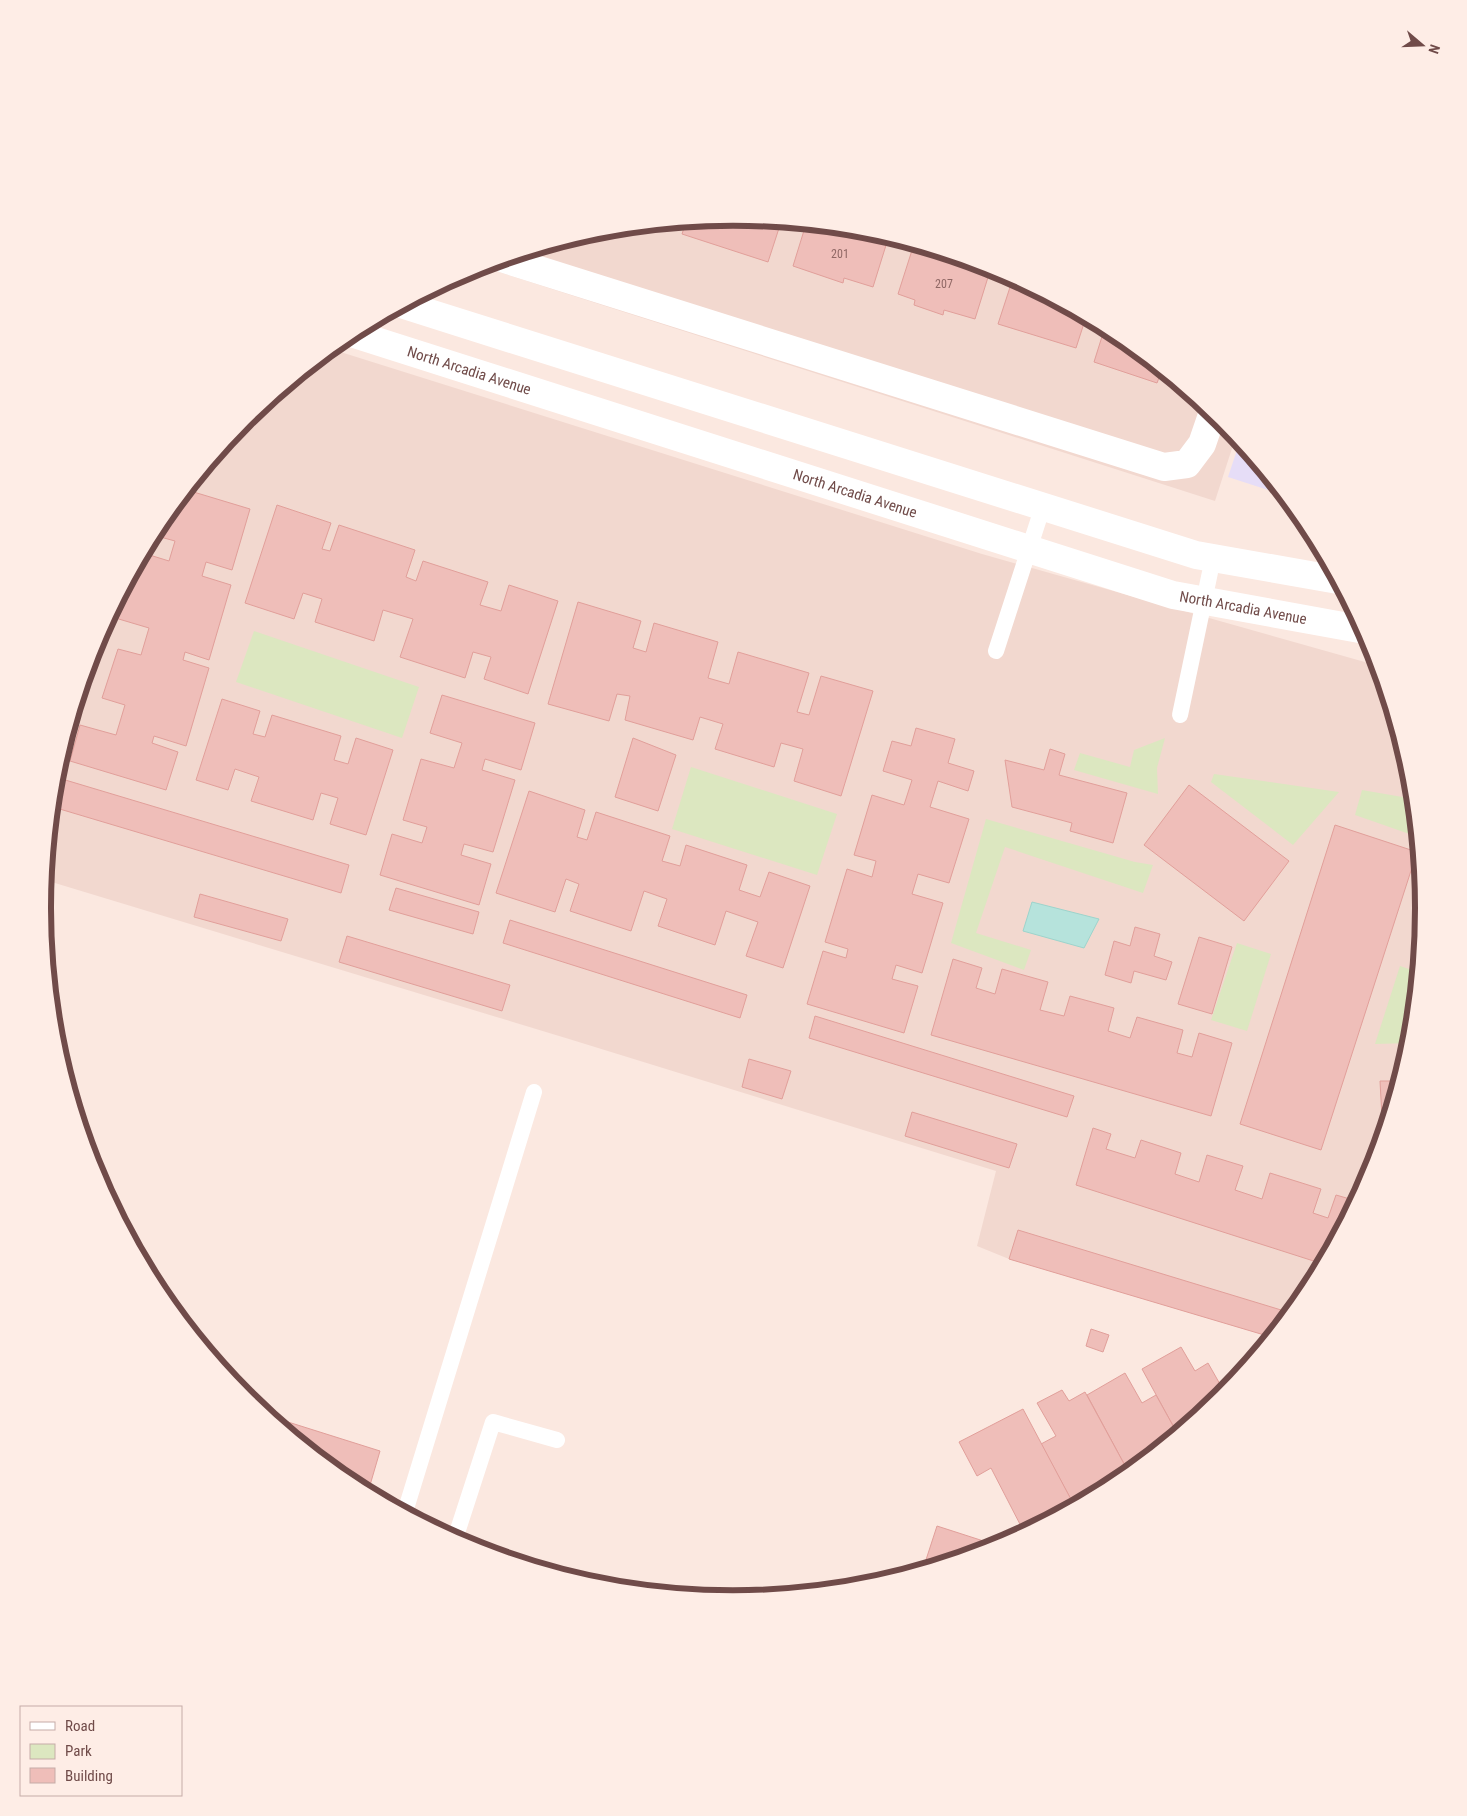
<svg xmlns="http://www.w3.org/2000/svg" width="1467" height="1816" font-family="'Roboto Condensed',sans-serif">
  <style>
    .residential { fill: #f2d8cf }
    .education { fill: #e6ddf7 }
    .green { fill: #dce7c0 }
    .water { fill: #b6e3dc; stroke: #9dd4cc }
    .building { fill: #efbeb9; stroke: #e19f9a }
    .lines { fill: none; stroke-linecap: round; stroke-linejoin: round }
    .lane { stroke: #fff; stroke-width: 16 }
    .street { stroke: #fff; stroke-width: 28 }
    .labels { text-anchor: middle; stroke-width: 4; stroke-linejoin: round; paint-order: stroke }
    .number-label { font-size: 12px; fill: #906865 }
    .street-label { font-size: 15px; fill: #704b49; stroke: #feede6 }
    .rim { fill: none; stroke: #704b49; stroke-width: 6 }
  </style>
  <rect width="100%" height="100%" fill="#fbe8e0"/>
  <g class="residential">
    <polygon points="734,217 869,230 998,270 1118,334 1222,420 1236,436 1215,501 480,266 599,230"/>
    <polygon points="331,349 982,554 1379,666 1411,773 1424,908 1411,1043 1372,1173 1308,1292 1271,1337 1009,1259 977,1246 996,1171 569,1039 45,880 56,773 95,643 159,524 245,419"/>
  </g>
  <polygon class="education" points="1240,441 1284,495 1228,477"/>
  <g class="green">
    <polygon points="254,631 419,687 402,738 236,682"/>
    <polygon points="1165,738 1157,768 1158,794 1074,770 1080,753 1130,767 1134,750"/>
    <polygon points="691,767 837,814 817,875 672,829"/>
    <polygon points="1214,774 1339,792 1293,845 1211,782"/>
    <polygon points="1362,790 1414,799 1418,837 1355,815"/>
    <polygon points="986,819 1135,862 1153,865 1143,893 1005,847 976,933 1031,950 1024,970 951,943"/>
    <polygon points="1237,943 1271,954 1247,1031 1211,1020"/>
    <polygon points="1400,966 1418,972 1411,1043 1375,1044"/>
  </g>
  <polygon class="water" points="1032,902 1099,919 1084,948 1023,931"/>
  <g class="building">
    <polygon points="734,217 781,222 768,262 682,234 686,222"/>
    <polygon points="806,224 844,228 887,242 873,287 844,278 843,283 793,266"/>
    <polygon points="914,244 966,260 964,266 989,274 975,319 944,310 943,315 914,305 915,300 898,294"/>
    <polygon points="1013,278 1086,317 1076,348 998,324"/>
    <polygon points="1105,327 1118,334 1162,370 1157,383 1094,362"/>
    <polygon points="187,490 250,509 232,570 206,562 202,576 231,585 209,660 185,652 183,660 209,668 186,746 154,736 152,743 178,752 166,790 70,761 80,725 116,735 125,705 102,698 118,649 141,655 149,628 112,617 115,607 143,553 169,561 175,541 153,535 159,524"/>
    <polygon points="277,505 331,523 322,549 330,551 339,525 415,550 406,577 416,581 423,561 488,582 480,605 501,611 509,585 558,601 528,694 484,679 491,657 473,652 465,678 400,657 413,619 383,610 374,641 315,622 322,599 303,593 294,619 245,603"/>
    <polygon points="578,602 641,621 633,648 646,652 654,623 718,642 708,678 729,684 738,652 809,673 797,712 809,715 821,676 873,691 841,796 794,781 803,749 781,743 774,767 715,749 723,724 700,717 693,740 625,720 630,696 617,694 609,721 548,704"/>
    <polygon points="442,695 535,723 521,770 485,759 482,770 515,780 493,852 464,844 461,855 491,864 479,905 380,875 392,834 422,843 427,827 403,820 421,759 454,768 462,743 430,733"/>
    <polygon points="222,699 260,711 253,734 265,737 272,715 341,736 334,760 348,764 356,738 393,750 366,835 330,824 338,798 321,793 313,820 251,801 259,777 235,769 228,790 196,780"/>
    <polygon points="916,728 955,739 948,763 974,771 968,791 938,781 930,807 969,819 949,883 918,874 912,894 943,903 922,973 896,965 892,979 918,986 904,1033 807,1004 823,951 846,958 848,949 825,942 847,869 872,877 876,861 854,855 872,795 904,805 912,780 883,771 892,741 911,746"/>
    <polygon points="633,738 676,755 658,811 615,797"/>
    <polygon points="1050,749 1065,754 1059,775 1127,793 1113,843 1070,831 1072,823 1012,807 1005,760 1044,770"/>
    <polygon points="62,779 349,865 341,893 53,807"/>
    <polygon points="1189,785 1289,861 1244,921 1144,845"/>
    <polygon points="529,791 585,810 577,837 587,840 596,812 670,836 662,861 680,866 686,845 747,865 739,890 760,897 769,872 810,886 783,968 746,956 758,922 726,911 715,945 658,926 667,899 644,891 631,931 570,911 579,884 566,879 555,912 496,893"/>
    <polygon points="1335,825 1417,852 1321,1150 1240,1124"/>
    <polygon points="396,888 479,912 473,934 389,910"/>
    <polygon points="200,894 288,919 281,941 194,917"/>
    <polygon points="510,920 747,995 740,1018 503,943"/>
    <polygon points="1135,927 1160,934 1154,956 1172,962 1166,980 1134,971 1131,983 1105,975 1114,941 1130,946"/>
    <polygon points="347,936 510,985 502,1011 339,962"/>
    <polygon points="1199,937 1232,947 1212,1014 1178,1004"/>
    <polygon points="953,959 982,968 976,988 995,994 1002,969 1048,982 1040,1010 1064,1016 1070,996 1114,1008 1108,1031 1130,1038 1137,1017 1183,1030 1177,1053 1192,1057 1199,1033 1232,1043 1211,1116 931,1035"/>
    <polygon points="815,1016 1074,1096 1067,1117 809,1038"/>
    <polygon points="749,1059 791,1071 782,1099 742,1087"/>
    <polygon points="1380,1081 1400,1081 1383,1136"/>
    <polygon points="912,1112 1017,1144 1009,1168 905,1136"/>
    <polygon points="1093,1128 1111,1134 1106,1149 1135,1158 1141,1140 1181,1153 1175,1174 1199,1182 1207,1155 1243,1166 1235,1190 1262,1199 1270,1173 1321,1189 1313,1213 1328,1218 1336,1195 1357,1201 1323,1264 1076,1185"/>
    <polygon points="1018,1230 1291,1313 1271,1337 1009,1259"/>
    <polygon points="1091,1329 1109,1335 1103,1352 1086,1346"/>
    <polygon points="1181,1347 1195,1371 1208,1363 1225,1393 1209,1402 1211,1406 1177,1433 1142,1369"/>
    <polygon points="1125,1373 1142,1403 1156,1395 1177,1433 1129,1473 1087,1395"/>
    <polygon points="1062,1390 1069,1401 1085,1392 1129,1473 1119,1481 1074,1505 1041,1444 1056,1436 1037,1403"/>
    <polygon points="1023,1409 1074,1505 1024,1532 991,1468 977,1476 959,1442"/>
    <polygon points="269,1416 380,1451 368,1492 349,1482"/>
    <polygon points="937,1526 999,1546 923,1569"/>
  </g>
  <g class="lines">
    <g class="lane">
      <polyline points="996,651 1043,506"/>
      <polyline points="1180,715 1213,558"/>
      <polyline points="405,1512 534,1092"/>
      <polyline points="455,1539 493,1422 557,1440"/>
    </g>
    <g class="street">
      <polyline points="504,259 1164,467 1187,464 1202,444 1213,412"/>
      <polyline points="404,305 1196,555 1338,580"/>
      <path id="s1" d="M 351,333 L 1173,595 L 1365,630"/>
    </g>
  </g>
  <g class="labels">
    <g class="number-label">
      <text x="840" y="258">201</text>
      <text x="944" y="288">207</text>
    </g>
    <g class="street-label">
      <text dy="5" stroke="none"><textPath href="#s1" startOffset="124">North Arcadia Avenue</textPath></text>
      <text dy="5" stroke="none"><textPath href="#s1" startOffset="529">North Arcadia Avenue</textPath></text>
      <text dy="5" stroke="none"><textPath href="#s1" startOffset="934">North Arcadia Avenue</textPath></text>
    </g>
  </g>
  <path d="M0 0H1467V1816H0ZM51 908a682 682 0 1 1 1364 0a682 682 0 1 1-1364 0Z" fill="#feede6" fill-rule="evenodd"/>
  <path class="rim" d="M51 908a682 682 0 1 1 1364 0a682 682 0 1 1-1364 0Z"/>
  <rect x="20" y="1706" width="162" height="90" fill="#feede6" stroke="#c5aca7"/>
  <rect x="30" y="1722" width="25" height="8" fill="#ffffff" stroke="#c5aca7"/>
  <text x="65" y="1731" font-size="15" fill="#704b49">Road</text>
  <rect x="30" y="1744" width="25" height="15" fill="#dce7c0" stroke="#c5aca7"/>
  <text x="65" y="1756" font-size="15" fill="#704b49">Park</text>
  <rect x="30" y="1768" width="25" height="15" fill="#efbeb9" stroke="#c5aca7"/>
  <text x="65" y="1781" font-size="15" fill="#704b49">Building</text>
  <g transform="translate(1422 45) rotate(109)" stroke="#feede6" stroke-width="4" paint-order="stroke">
  <path d="M0-4L9 19L0 12L-9 19Z" fill="#704b49"/>
  <text y="-8" font-size="14" font-weight="bold" text-anchor="middle" fill="#704b49">N</text>
  </g>
</svg>
